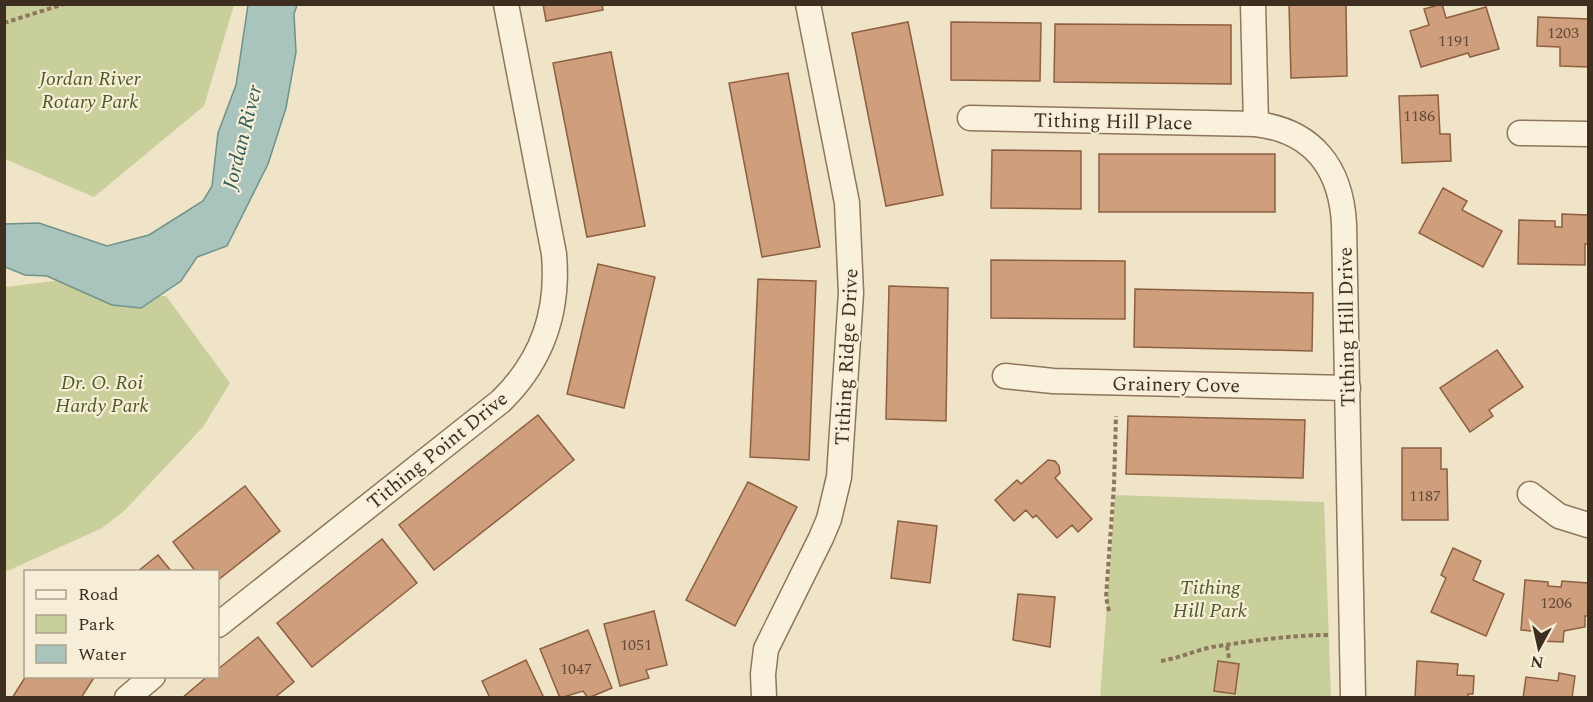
<svg xmlns="http://www.w3.org/2000/svg" width="1593" height="702" font-family="Spectral,serif">
  <style>
    .green { fill: #c9cf9b }
    .water { fill: #a9c4bc; stroke: #6f938a; stroke-width: 1.5 }
    .building { fill: #cf9f7d; stroke: #8d5f41; stroke-width: 1.5 }
    .lines { fill: none; stroke-linecap: round; stroke-linejoin: round }
    .minor-casing { stroke: #8d765c; stroke-width: 27 }
    .path { stroke: #8d765c; stroke-width: 4; stroke-dasharray: 4.5 3; stroke-linecap: butt }
    .minor { stroke: #faf1dc; stroke-width: 24 }
    .labels { text-anchor: middle; stroke-width: 4.5; stroke-linejoin: round; paint-order: stroke }
    .number-label { font-size: 16px; fill: #624a37 }
    .park-label { font-size: 20px; font-style: italic; fill: #4d5a26; stroke: #f7eed8 }
    .street-label { font-size: 20px; fill: #3d2e20; stroke: #f7eed8 }
    .water-label { font-size: 21px; font-style: italic; fill: #2f5d5a; stroke: #f7eed8 }
  </style>
  <rect width="100%" height="100%" fill="#f0e4c8"/>
  <g class="green">
    <polygon points="5,4 234,4 234,5 204,106 94,197 5,159"/>
    <polygon points="78,278 111,297 166,296 230,383 203,427 124,511 102,528 5,572 5,287"/>
    <polygon points="1115,495 1324,502 1331,697 1100,698"/>
  </g>
  <polygon class="water" points="248,5 297,5 294,14 296,52 286,108 268,164 227,246 197,257 181,281 141,308 112,305 47,276 25,275 5,267 5,224 39,223 107,246 149,235 203,201 212,186 218,133 236,85"/>
  <g class="building">
    <polygon points="543,4 602,4 603,10 546,21"/>
    <polygon points="1289,4 1346,4 1347,76 1291,78"/>
    <polygon points="1442,4 1446,18 1486,7 1499,49 1470,57 1468,53 1421,67 1410,31 1429,25 1424,9"/>
    <polygon points="1538,17 1588,19 1588,67 1560,66 1560,47 1537,46"/>
    <polygon points="908,22 943,195 886,206 852,33"/>
    <polygon points="951,22 1041,23 1040,81 951,80"/>
    <polygon points="1055,24 1231,25 1231,84 1054,82"/>
    <polygon points="611,52 645,226 587,237 553,63"/>
    <polygon points="788,73 820,247 762,257 729,83"/>
    <polygon points="1438,95 1440,134 1450,134 1451,161 1402,163 1399,96"/>
    <polygon points="992,150 1081,151 1081,209 991,208"/>
    <rect x="1099" y="154" width="176" height="58"/>
    <polygon points="1443,188 1467,201 1462,210 1502,231 1483,267 1419,233"/>
    <polygon points="1562,214 1588,215 1588,244 1585,244 1585,265 1518,264 1519,220 1555,221 1555,227 1562,227"/>
    <polygon points="991,260 1125,261 1125,319 991,318"/>
    <polygon points="598,264 655,277 624,408 567,394"/>
    <polygon points="758,279 816,281 809,460 750,457"/>
    <polygon points="889,286 948,288 946,421 886,419"/>
    <polygon points="1135,289 1313,293 1312,351 1134,347"/>
    <polygon points="1497,350 1523,387 1489,410 1493,416 1470,432 1440,388"/>
    <polygon points="538,415 574,460 434,570 399,525"/>
    <polygon points="1128,416 1305,420 1303,478 1126,474"/>
    <polygon points="1402,448 1441,448 1441,469 1447,469 1448,520 1402,520"/>
    <polygon points="1048,460 1055,461 1059,466 1060,473 1055,478 1092,519 1078,532 1072,525 1057,538 1036,515 1033,518 1026,510 1014,521 995,500 1017,480 1021,484"/>
    <polygon points="748,482 797,507 735,626 686,600"/>
    <polygon points="245,486 280,531 218,580 218,572 196,572 173,542"/>
    <polygon points="898,521 937,526 930,583 891,578"/>
    <polygon points="382,539 417,583 312,667 277,623"/>
    <polygon points="1453,548 1481,561 1473,580 1504,594 1486,636 1431,612 1446,578 1441,575"/>
    <polygon points="158,555 172,572 137,572"/>
    <polygon points="1525,580 1548,582 1548,586 1561,587 1562,581 1588,583 1588,616 1585,616 1585,627 1564,631 1563,642 1540,641 1540,632 1521,630"/>
    <polygon points="1018,594 1055,597 1050,647 1013,640"/>
    <polygon points="654,611 667,665 646,670 649,678 620,686 604,624"/>
    <polygon points="588,630 612,688 588,698 583,691 560,698 540,649"/>
    <polygon points="258,637 294,682 274,698 182,698 208,676 218,676 218,669"/>
    <polygon points="526,660 544,698 490,698 482,681"/>
    <polygon points="1218,661 1239,664 1235,694 1214,691"/>
    <polygon points="1417,661 1458,664 1457,675 1474,676 1473,694 1468,694 1468,698 1415,698"/>
    <polygon points="1559,673 1575,676 1572,698 1523,698 1526,677 1558,681"/>
    <polygon points="26,676 95,676 81,698 12,698"/>
  </g>
  <g class="lines">
    <g class="minor-casing">
      <g id="minor">
        <polyline points="1253,4 1256,124"/>
        <path d="M 970,118 L 1256,124 C 1313,131 1341,168 1344,224 L 1353,698"/>
        <polyline points="1520,133 1588,134"/>
        <polyline points="1005,376 1053,381 1348,388"/>
        <polyline points="1530,494 1559,516 1588,525"/>
        <path d="M 218,625 L 501,401 C 543,360 559,312 554,254 L 506,4"/>
        <polyline points="127,698 153,676"/>
        <polyline points="764,698 763,674 766,649 821,538 829,519 839,477 851,293 847,203 808,4"/>
      </g>
    </g>
    <g class="path">
      <polyline points="4,23 64,4"/>
      <polyline points="1109,611 1106,597 1114,485 1116,416"/>
      <polyline points="1227,646 1229,658"/>
      <path d="M 1161,661 C 1179,658 1194,651 1212,647 C 1250,641 1291,635 1329,635"/>
    </g>
    <use href="#minor" class="minor"/>
  </g>
  <g class="labels">
    <g class="number-label">
      <text x="1563" y="38">1203</text>
      <text x="1454" y="46">1191</text>
      <text x="1419" y="121">1186</text>
      <text x="1425" y="501">1187</text>
      <text x="1556" y="608">1206</text>
      <text x="636" y="650">1051</text>
      <text x="576" y="674">1047</text>
    </g>
    <g class="park-label">
      <text x="90" y="85">Jordan River<tspan x="90" dy="23">Rotary Park</tspan></text>
      <text x="102" y="389">Dr. O. Roi<tspan x="102" dy="23">Hardy Park</tspan></text>
      <text x="1210" y="594">Tithing<tspan x="1210" dy="23">Hill Park</tspan></text>
    </g>
    <g class="street-label">
      <text transform="translate(1113 121) rotate(1)" y="7">Tithing Hill Place</text>
      <text transform="translate(1346 327) rotate(-91)" y="7">Tithing Hill Drive</text>
      <text transform="translate(846 357) rotate(-87)" y="7">Tithing Ridge Drive</text>
      <text transform="translate(1176 384) rotate(1)" y="7">Grainery Cove</text>
      <text transform="translate(437 450) rotate(-39)" y="7">Tithing Point Drive</text>
    </g>
    <g class="water-label">
      <text transform="translate(242 137) rotate(-76)" y="7">Jordan River</text>
    </g>
  </g>
  <rect width="1593" height="702" fill="none" stroke="#3d2e20" stroke-width="12"/>
  <rect x="24" y="570" width="195" height="108" fill="#f7eed8" stroke="#ada18e" stroke-width="1.5"/>
  <rect x="36" y="590" width="30" height="9" fill="#faf1dc" stroke="#ada18e" stroke-width="1.5"/>
  <text x="78" y="600" font-size="18" fill="#3d2e20">Road</text>
  <rect x="36" y="615" width="30" height="18" fill="#c9cf9b" stroke="#ada18e" stroke-width="1.5"/>
  <text x="78" y="630" font-size="18" fill="#3d2e20">Park</text>
  <rect x="36" y="645" width="30" height="18" fill="#a9c4bc" stroke="#ada18e" stroke-width="1.5"/>
  <text x="78" y="660" font-size="18" fill="#3d2e20">Water</text>
  <g transform="translate(1539 648) rotate(188)" stroke="#f7eed8" stroke-width="4.5" paint-order="stroke">
  <path d="M0-4.5L10 22L0 15L-10 22Z" fill="#3d2e20"/>
  <text y="-9" font-size="16" font-weight="bold" text-anchor="middle" fill="#3d2e20">N</text>
  </g>
</svg>
